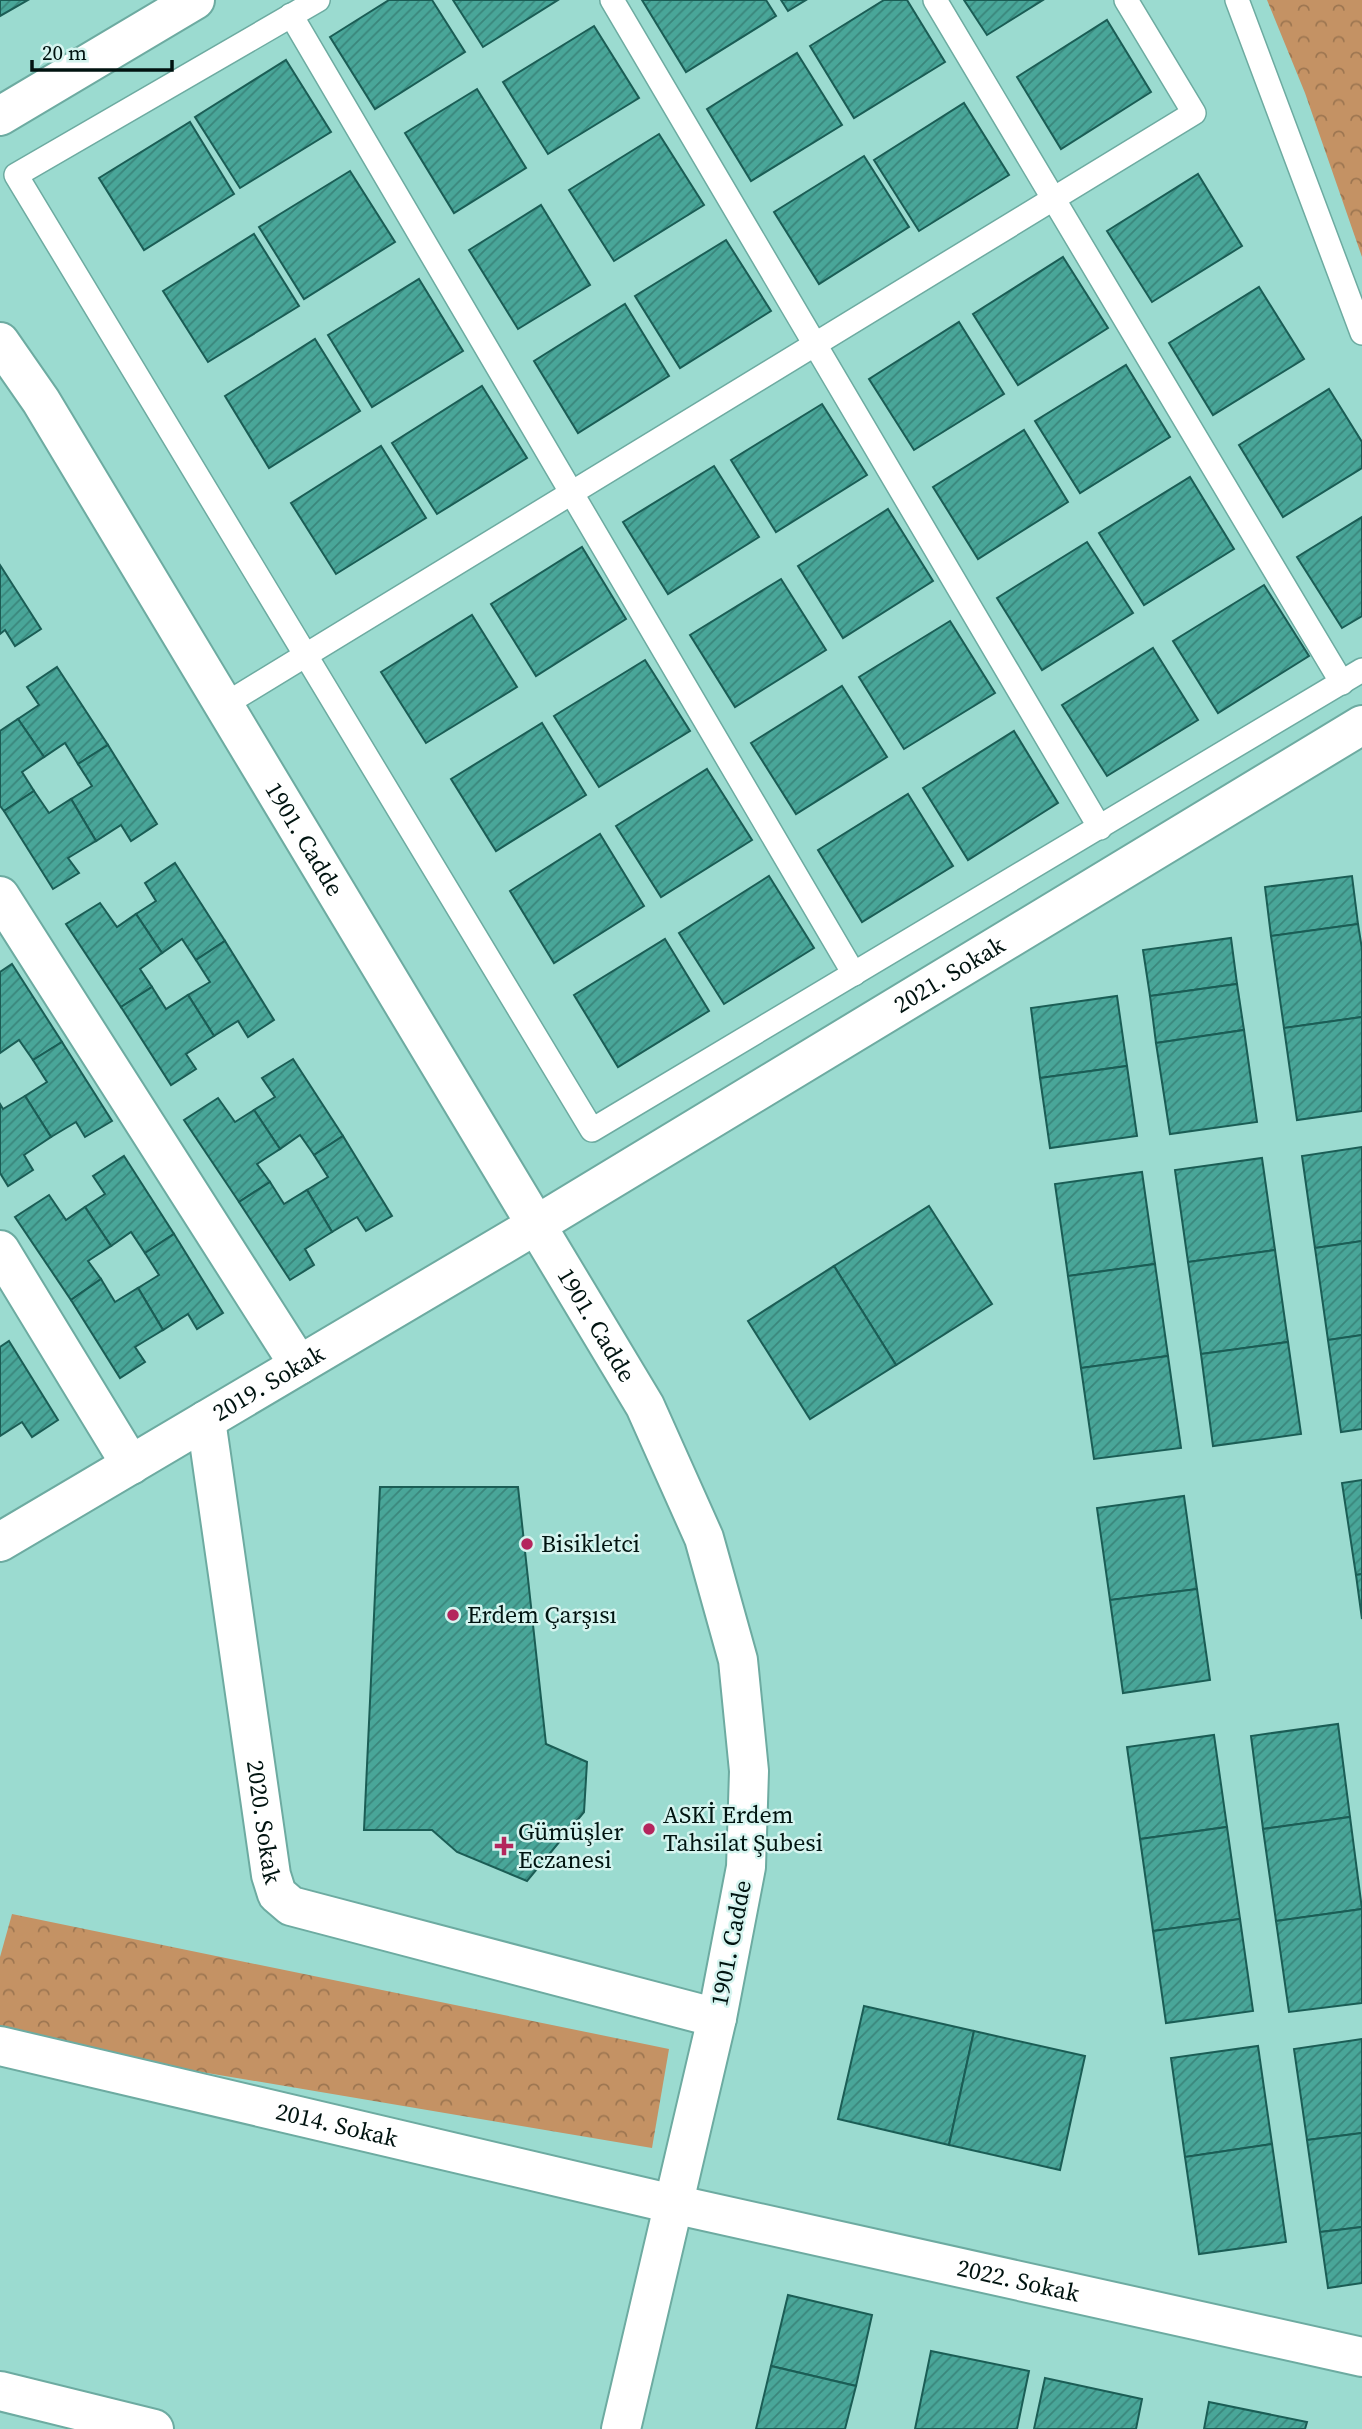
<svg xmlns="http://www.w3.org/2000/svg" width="1362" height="2429" font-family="'Source Serif 4',serif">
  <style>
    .park { fill: url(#park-crowns) }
    .building { fill: url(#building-hatch); stroke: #1b5d55; stroke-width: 2 }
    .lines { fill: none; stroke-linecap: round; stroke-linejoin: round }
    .lane-casing { stroke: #6daba1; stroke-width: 26 }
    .street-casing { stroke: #6daba1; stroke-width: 42 }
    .secondary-casing { stroke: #6daba1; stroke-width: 42 }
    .lane { stroke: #fff; stroke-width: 23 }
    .street { stroke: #fff; stroke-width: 38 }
    .secondary { stroke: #fff; stroke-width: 38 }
    .poi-dot { fill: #b4265d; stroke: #d5f4ef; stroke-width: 2.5 }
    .labels { text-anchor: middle; stroke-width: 5; stroke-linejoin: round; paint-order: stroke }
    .street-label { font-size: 24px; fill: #001310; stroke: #d5f4ef }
    .poi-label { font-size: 24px; fill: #001310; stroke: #d5f4ef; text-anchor: start }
  </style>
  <defs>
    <pattern id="park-crowns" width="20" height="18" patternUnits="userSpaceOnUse" patternTransform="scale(1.75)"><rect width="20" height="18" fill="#c49264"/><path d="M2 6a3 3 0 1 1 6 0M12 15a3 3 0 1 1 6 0" fill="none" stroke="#9d7651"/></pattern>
    <pattern id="building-hatch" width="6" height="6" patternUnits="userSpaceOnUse" patternTransform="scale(1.75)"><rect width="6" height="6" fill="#49a699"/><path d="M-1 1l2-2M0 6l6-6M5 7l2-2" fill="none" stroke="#3a867b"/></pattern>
  </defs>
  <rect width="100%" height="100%" fill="#9bdbd0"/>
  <g class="park">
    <polygon points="1267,0 1362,0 1362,257 1305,93"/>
    <polygon points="12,1914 669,2049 652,2148 0,2038 0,1957"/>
  </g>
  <g class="building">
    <polygon points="0,0 28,0 0,16"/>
    <polygon points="389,0 432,0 465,52 375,109 330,37"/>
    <polygon points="453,0 558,0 483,47"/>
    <polygon points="642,0 766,0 776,16 686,72"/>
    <polygon points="781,0 806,0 788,11"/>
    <polygon points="884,0 907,0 945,62 854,118 810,46"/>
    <polygon points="964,0 1043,0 987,35"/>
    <polygon points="1107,20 1151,92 1061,149 1017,77"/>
    <polygon points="594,26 639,98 548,154 503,82"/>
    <polygon points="797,53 842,125 751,181 707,109"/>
    <polygon points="286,60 331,132 240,188 195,117"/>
    <polygon points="477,89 526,168 454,213 405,133"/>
    <polygon points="964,103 1009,175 919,231 874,160"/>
    <polygon points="190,122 234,194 144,250 99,178"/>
    <polygon points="659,134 704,205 614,261 569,190"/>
    <polygon points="864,156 909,227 819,284 774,212"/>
    <polygon points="350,171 395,242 304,299 259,227"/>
    <polygon points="1198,174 1242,246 1152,302 1107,231"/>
    <polygon points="541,205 590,285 518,329 469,250"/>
    <polygon points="254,234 299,306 208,362 163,291"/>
    <polygon points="726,240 771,311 680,368 635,296"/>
    <polygon points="1063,257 1108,328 1018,385 973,314"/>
    <polygon points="419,279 463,351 372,407 328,335"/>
    <polygon points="1259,287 1304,359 1213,415 1169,343"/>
    <polygon points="625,304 669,376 578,433 534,361"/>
    <polygon points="959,322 1004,394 914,450 869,379"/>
    <polygon points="315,339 360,411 269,468 225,396"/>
    <polygon points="1126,365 1170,437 1080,493 1035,421"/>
    <polygon points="482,386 527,458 437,514 392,443"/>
    <polygon points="1329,389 1362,442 1362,468 1283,517 1239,445"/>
    <polygon points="822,404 867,475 776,532 731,460"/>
    <polygon points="1024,430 1068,502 978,559 933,487"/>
    <polygon points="381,446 426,518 336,574 291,503"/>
    <polygon points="714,466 759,537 668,594 623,522"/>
    <polygon points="1190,477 1234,549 1144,605 1099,533"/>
    <polygon points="888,509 933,581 843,638 798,566"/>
    <polygon points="1362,517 1362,616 1342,628 1297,557"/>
    <polygon points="1087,542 1133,613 1042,670 997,598"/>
    <polygon points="582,547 626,619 536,676 491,604"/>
    <polygon points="0,565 41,629 15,646 5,630 0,634"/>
    <polygon points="781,579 826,650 735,707 690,635"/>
    <polygon points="1264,585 1309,656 1218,713 1173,641"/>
    <polygon points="472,615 517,687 426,743 381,672"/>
    <polygon points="950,621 995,693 904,749 859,677"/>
    <polygon points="1153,648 1198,720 1107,776 1062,705"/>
    <polygon points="645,660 690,731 599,787 554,716"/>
    <polygon points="57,667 108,745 78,764 65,743 44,757 18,719 39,705 27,687"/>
    <polygon points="842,686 887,757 796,814 751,743"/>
    <polygon points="18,719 44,757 22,772 34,791 4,811 0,806 0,731"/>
    <polygon points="542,723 586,795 496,851 451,779"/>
    <polygon points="1014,731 1058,803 968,860 923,788"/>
    <polygon points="108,745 157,824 131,841 121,825 96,841 71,799 92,786 78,764"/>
    <polygon points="707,769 752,840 661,897 616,826"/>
    <polygon points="34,791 49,813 71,799 96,841 68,858 79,873 53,889 4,811"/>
    <polygon points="908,794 953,866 862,922 818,850"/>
    <polygon points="600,834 644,906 554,963 510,891"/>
    <polygon points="175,863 225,941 196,960 182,939 162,953 136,914 156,901 145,883"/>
    <polygon points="769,876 814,948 724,1004 679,933"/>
    <polygon points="1352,876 1358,924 1271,936 1265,887"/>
    <polygon points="100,903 117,927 136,914 162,953 140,969 152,987 121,1007 66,924"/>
    <polygon points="1358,924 1362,949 1362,1017 1284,1028 1271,936"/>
    <polygon points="1231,938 1237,984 1150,996 1143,950"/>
    <polygon points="665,939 709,1011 618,1067 574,995"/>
    <polygon points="225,941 274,1020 248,1037 238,1021 214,1036 188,995 210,982 196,960"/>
    <polygon points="12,964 62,1042 33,1060 19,1040 0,1053 0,972"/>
    <polygon points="1237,984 1244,1030 1156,1043 1150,996"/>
    <polygon points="152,987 166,1009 188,995 214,1036 186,1054 196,1069 171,1085 121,1007"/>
    <polygon points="1117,996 1127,1066 1040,1078 1031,1008"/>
    <polygon points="1362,1017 1362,1111 1297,1120 1284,1028"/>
    <polygon points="1244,1030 1257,1122 1170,1134 1156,1043"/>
    <polygon points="62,1042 112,1121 85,1137 76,1122 51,1137 25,1096 47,1082 33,1060"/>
    <polygon points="293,1059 343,1136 314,1155 300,1135 280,1149 254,1110 275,1097 262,1078"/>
    <polygon points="1127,1066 1137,1136 1050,1148 1040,1078"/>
    <polygon points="25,1096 51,1137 24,1155 33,1170 8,1186 0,1173 0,1104 3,1109"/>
    <polygon points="218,1098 235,1122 254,1110 280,1149 257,1164 270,1182 239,1202 184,1120"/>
    <polygon points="343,1136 392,1216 366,1231 357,1217 332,1232 307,1190 328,1177 314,1155"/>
    <polygon points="1362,1147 1362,1241 1315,1248 1302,1156"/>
    <polygon points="124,1156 174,1234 145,1253 131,1232 111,1246 85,1207 105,1194 93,1176"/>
    <polygon points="1262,1158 1275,1250 1188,1262 1175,1170"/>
    <polygon points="1142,1172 1155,1264 1068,1276 1055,1184"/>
    <polygon points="270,1182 284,1204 307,1190 332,1232 305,1249 314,1265 290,1280 239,1202"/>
    <polygon points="49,1195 66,1220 85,1207 111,1246 88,1261 101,1279 71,1300 15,1217"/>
    <polygon points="929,1206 992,1304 896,1365 834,1266"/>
    <polygon points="174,1234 223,1313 197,1329 188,1314 163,1330 138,1288 159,1275 145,1253"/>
    <polygon points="1362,1241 1362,1335 1328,1340 1315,1248"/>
    <polygon points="1275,1250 1288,1342 1201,1354 1188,1262"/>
    <polygon points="1155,1264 1168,1356 1081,1368 1068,1276"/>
    <polygon points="834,1266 896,1365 810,1419 748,1321"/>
    <polygon points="101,1279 115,1302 138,1288 163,1330 135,1347 145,1362 120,1378 71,1300"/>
    <polygon points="1362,1335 1362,1429 1341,1432 1328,1340"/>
    <polygon points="9,1341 58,1420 32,1437 22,1422 0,1436 0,1347"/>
    <polygon points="1288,1342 1301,1434 1213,1446 1201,1354"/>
    <polygon points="1168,1356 1181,1448 1094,1459 1081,1368"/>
    <polygon points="1362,1480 1362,1574 1356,1575 1342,1483"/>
    <polygon points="380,1487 518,1487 546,1744 587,1762 584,1812 527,1881 457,1852 432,1830 364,1830"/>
    <polygon points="1184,1496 1197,1589 1110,1600 1097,1508"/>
    <polygon points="1362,1574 1362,1619 1356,1575"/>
    <polygon points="1197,1589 1210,1680 1123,1693 1110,1600"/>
    <polygon points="1338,1724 1350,1817 1263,1829 1251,1736"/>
    <polygon points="1214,1735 1227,1827 1140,1839 1127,1747"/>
    <polygon points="1350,1817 1362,1909 1276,1921 1263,1829"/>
    <polygon points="1227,1827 1240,1919 1153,1931 1140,1839"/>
    <polygon points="1362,1909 1362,2003 1289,2012 1276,1921"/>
    <polygon points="1240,1919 1253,2011 1166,2023 1153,1931"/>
    <polygon points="864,2006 974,2031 949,2145 838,2119"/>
    <polygon points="974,2031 1085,2056 1060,2170 949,2145"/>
    <polygon points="1362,2039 1362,2133 1307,2140 1294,2049"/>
    <polygon points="1258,2046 1272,2144 1185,2157 1171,2058"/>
    <polygon points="1362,2133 1362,2227 1320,2232 1307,2140"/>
    <polygon points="1272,2144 1286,2242 1199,2254 1185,2157"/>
    <polygon points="1362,2227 1362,2283 1328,2288 1320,2232"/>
    <polygon points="788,2295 872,2315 856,2386 771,2366"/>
    <polygon points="931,2351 1029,2371 1017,2429 915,2429"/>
    <polygon points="771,2366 856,2386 845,2429 756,2429"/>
    <polygon points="1045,2378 1142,2399 1136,2429 1034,2429"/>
    <polygon points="1209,2402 1307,2422 1305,2429 1204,2429"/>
  </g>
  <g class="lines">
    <g class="lane-casing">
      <g id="lane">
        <polyline points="318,0 16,175 592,1130 1362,670"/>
        <polyline points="612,0 1100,828"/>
        <polyline points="935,0 1342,683"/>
        <polyline points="1237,0 1362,333"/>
        <polyline points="291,15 854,974"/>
        <polyline points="224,705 1194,113 1126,0"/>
      </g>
    </g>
    <g class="street-casing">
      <g id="street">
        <polyline points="0,116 195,0"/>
        <polyline points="0,896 299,1365"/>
        <polyline points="0,1250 131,1465"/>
        <path id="s1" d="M 206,1420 L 271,1875 L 277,1894 L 291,1906 L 717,2018"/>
        <path id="s2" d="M 0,1542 L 536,1225 L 1362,725"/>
        <path id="s3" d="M 0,2046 L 673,2204 L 1362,2357"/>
        <polyline points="0,2391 154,2429"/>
      </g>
    </g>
    <g class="secondary-casing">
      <g id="secondary">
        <path id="s4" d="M 0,342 L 41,401 L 645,1406 L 704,1538 L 738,1660 L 749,1771 L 746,1867 L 717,2018 L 621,2429"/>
      </g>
    </g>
    <use href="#lane" class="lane"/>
    <use href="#street" class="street"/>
    <use href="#secondary" class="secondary"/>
  </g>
  <g class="poi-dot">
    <circle cx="527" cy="1544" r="7"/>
    <circle cx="453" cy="1615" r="7"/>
    <circle cx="649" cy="1829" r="7"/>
    <path d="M500.5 1835.5h7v7h7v7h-7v7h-7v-7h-7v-7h7z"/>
  </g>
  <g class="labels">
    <g class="street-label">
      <text dy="8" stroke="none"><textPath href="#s4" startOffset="583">1901. Cadde</textPath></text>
      <text dy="8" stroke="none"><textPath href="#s2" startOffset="1106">2021. Sokak</textPath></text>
      <text dy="8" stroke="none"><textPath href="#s4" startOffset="1150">1901. Cadde</textPath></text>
      <text dy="8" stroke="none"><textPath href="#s2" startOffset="312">2019. Sokak</textPath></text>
      <text dy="8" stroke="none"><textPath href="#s1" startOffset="406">2020. Sokak</textPath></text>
      <text transform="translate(731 1943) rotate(-79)" y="8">1901. Cadde</text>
      <text dy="8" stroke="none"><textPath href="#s3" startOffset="346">2014. Sokak</textPath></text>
      <text dy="8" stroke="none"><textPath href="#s3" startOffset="1045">2022. Sokak</textPath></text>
    </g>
    <g class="poi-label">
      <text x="541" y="1552">Bisikletci</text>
      <text x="467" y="1623">Erdem Çarşısı</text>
      <text x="663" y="1823">ASKİ Erdem<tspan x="663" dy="28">Tahsilat Şubesi</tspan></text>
      <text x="518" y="1840">Gümüşler<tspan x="518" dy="28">Eczanesi</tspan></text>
    </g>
  </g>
  <path d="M32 60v10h140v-10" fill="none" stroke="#001310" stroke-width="3.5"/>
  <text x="42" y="60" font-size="21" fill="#001310" stroke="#d5f4ef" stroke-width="5" paint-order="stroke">20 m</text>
</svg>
